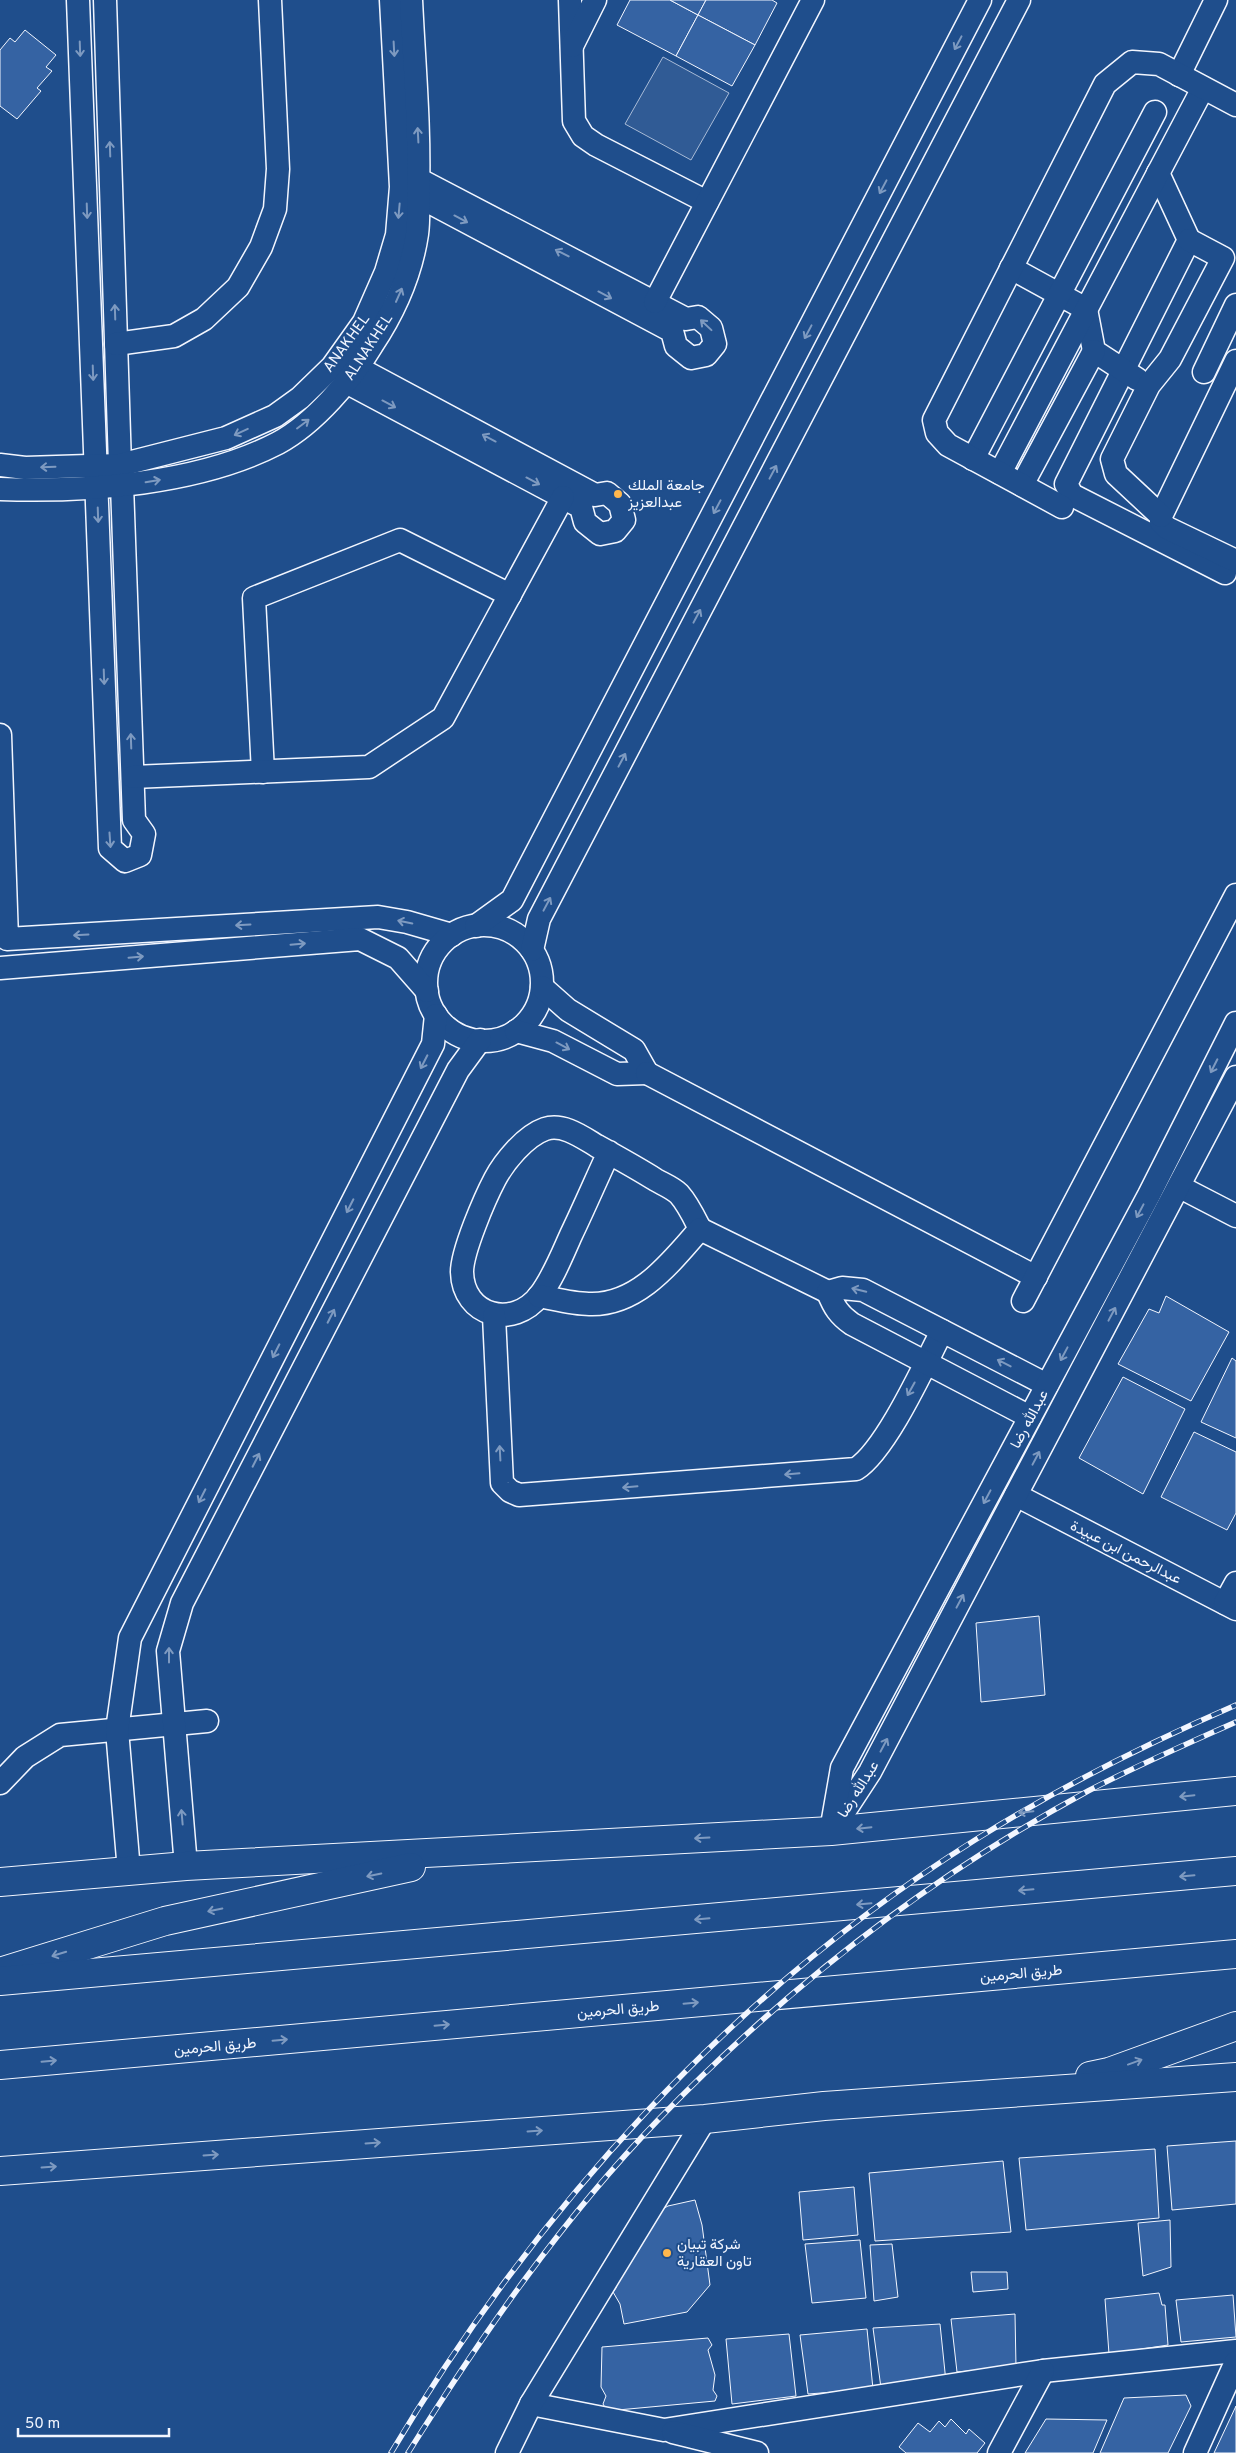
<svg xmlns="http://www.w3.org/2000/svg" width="1236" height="2453" font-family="Overpass,Vazirmatn,sans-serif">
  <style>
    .built { fill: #305b95; stroke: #a8bbd7 }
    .building { fill: #3563a3; stroke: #f2f6ff }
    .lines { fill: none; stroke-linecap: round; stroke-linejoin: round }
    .minor-casing { stroke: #f2f6ff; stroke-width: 25 }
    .major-casing { stroke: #f2f6ff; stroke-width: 30 }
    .highway-casing { stroke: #f2f6ff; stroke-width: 30 }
    .minor { stroke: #1f4e8c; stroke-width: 22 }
    .major { stroke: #1f4e8c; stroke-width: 28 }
    .highway { stroke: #1f4e8c; stroke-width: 28 }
    .rail-casing { stroke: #f2f6ff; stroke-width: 5.5 }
    .rail { stroke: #1f4e8c; stroke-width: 4; stroke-dasharray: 11; stroke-linecap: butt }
    .oneway { stroke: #7e9ac0 }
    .poi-dot { fill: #ffb74d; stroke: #1f4e8c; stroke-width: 2 }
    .labels { text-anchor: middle; stroke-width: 4; stroke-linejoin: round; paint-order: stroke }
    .street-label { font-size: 15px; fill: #f2f6ff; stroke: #1f4e8c }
    .poi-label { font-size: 15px; fill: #f2f6ff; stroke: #1f4e8c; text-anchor: start }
  </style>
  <rect width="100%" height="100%" fill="#1f4e8c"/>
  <polygon class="built" points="663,57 729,93 691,160 625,124"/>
  <g class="building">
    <polygon points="630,0 670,0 698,15 676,56 617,25"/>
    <polygon points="670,0 706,0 698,15"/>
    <polygon points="706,0 772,0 777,3 755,45 698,15"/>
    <polygon points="698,15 755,45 732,86 676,56"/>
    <polygon points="25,30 56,55 46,67 52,71 37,88 41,91 17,119 0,106 0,50 10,38 15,42"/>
    <polygon points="1166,1296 1229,1332 1191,1401 1118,1364 1149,1309 1159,1313"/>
    <polygon points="1232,1358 1236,1361 1236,1438 1201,1422"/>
    <polygon points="1123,1377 1185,1409 1143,1494 1079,1458"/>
    <polygon points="1194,1432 1236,1452 1236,1513 1227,1530 1161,1497"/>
    <polygon points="1039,1616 1045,1695 981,1702 976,1623"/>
    <polygon points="1236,2141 1236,2204 1172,2210 1167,2146"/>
    <polygon points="1155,2149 1159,2218 1026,2230 1019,2158"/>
    <polygon points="1003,2161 1011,2232 875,2241 869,2173"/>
    <polygon points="854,2187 858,2235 803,2240 799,2192"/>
    <polygon points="695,2200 702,2225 710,2285 687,2312 624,2324 620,2304 613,2292 616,2288 619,2269 644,2219 668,2206"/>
    <polygon points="1170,2220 1171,2267 1143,2276 1138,2223"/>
    <polygon points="860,2240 866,2298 812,2303 805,2244"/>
    <polygon points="892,2244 898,2297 874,2301 870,2245"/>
    <polygon points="971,2272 1007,2272 1008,2289 973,2292"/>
    <polygon points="1159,2293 1162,2305 1165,2305 1168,2345 1109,2354 1105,2299"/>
    <polygon points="1233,2295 1236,2337 1181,2342 1176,2300"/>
    <polygon points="1015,2314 1016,2367 957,2372 951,2319"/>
    <polygon points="940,2324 946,2382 881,2388 873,2328"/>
    <polygon points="867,2329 873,2389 808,2394 800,2335"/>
    <polygon points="789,2334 796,2396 732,2404 726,2339"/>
    <polygon points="708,2338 712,2345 708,2350 715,2375 713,2390 717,2396 715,2401 607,2411 603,2404 606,2396 601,2387 602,2347"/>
    <polygon points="1186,2395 1191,2406 1168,2453 1100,2453 1124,2398"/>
    <polygon points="1236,2406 1236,2453 1214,2453"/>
    <polygon points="951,2419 966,2434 969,2429 985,2443 977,2453 906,2453 899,2447 918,2423 930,2432 939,2421 945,2427"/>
    <polygon points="1046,2419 1107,2420 1093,2453 1025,2453"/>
  </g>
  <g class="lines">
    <g class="minor-casing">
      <g id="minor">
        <polyline points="78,0 110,848 125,861 140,855 144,834 134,820 122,485"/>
        <polyline points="105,0 120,465"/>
        <polyline points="570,0 574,121 583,136 596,145 707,202"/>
        <polyline points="572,46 595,0"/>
        <polyline points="1179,75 1216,0"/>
        <polyline points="1158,173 1189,240 1066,484 1072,495 1225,573"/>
        <polyline points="418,196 672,331 676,346 691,358 706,355 715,344 711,328 698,317 686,319 418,179"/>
        <polyline points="1011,268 1086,309 1094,351 1137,379"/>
        <polyline points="655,302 813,0"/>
        <polyline points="116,344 174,336 204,319 238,287 261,247 275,209 278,169 270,0"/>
        <polyline points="1236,361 1161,516 1161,522 1167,528 1236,561"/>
        <polyline points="1204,372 1236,305"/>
        <polyline points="346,382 581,507 585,522 600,534 615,531 624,520 620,504 607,493 595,495 358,368"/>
        <polyline points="973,459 1155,112"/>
        <polyline points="0,465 25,468 120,465 226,438 275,416 300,398 332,367 364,322 386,272 397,235 401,187 391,0"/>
        <polyline points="1000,473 1203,88"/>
        <polyline points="1022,485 1094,351"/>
        <path d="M 0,489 C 88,492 199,484 278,443 C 315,423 351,380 372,345 C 394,312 411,274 417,234 C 419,220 418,205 418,191 C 420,128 414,63 411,0"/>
        <polyline points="1062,507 948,445 937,433 934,420 1105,84 1132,62 1159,64 1236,105"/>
        <polyline points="1161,516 1116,474 1112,459 1149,385 1170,359 1223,258 1189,240"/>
        <polyline points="0,735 7,939 378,917 407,922 452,935"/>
        <polyline points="263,772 254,598 400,540 510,595"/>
        <polyline points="133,777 369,767 443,718 563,497"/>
        <circle cx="484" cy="983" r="58"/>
        <polyline points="476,926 512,900 980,0"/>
        <polyline points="532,950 539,919 1019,0"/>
        <polyline points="0,968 360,939 398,958 427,991"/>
        <polyline points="516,1031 553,1041 617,1074 647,1073 634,1050 568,1010 542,987"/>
        <polyline points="647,1073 1036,1277"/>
        <path d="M 609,1152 C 596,1180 584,1208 571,1235 C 562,1255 553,1278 540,1295 C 513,1330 463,1316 462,1272 C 462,1251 485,1198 495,1179 C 504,1162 525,1136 545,1129 C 563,1123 582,1137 597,1146 C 617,1157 637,1168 656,1180 C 663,1184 673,1188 679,1194 C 688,1204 694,1217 700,1229"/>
        <polyline points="1180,1187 1236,1216"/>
        <path d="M 539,1296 C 555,1299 573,1304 589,1304 C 638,1306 671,1262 700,1229 L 828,1292"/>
        <polyline points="1023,1301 1236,895"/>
        <path d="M 494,1316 L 502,1483 L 510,1491 L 519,1495 L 856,1469 C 886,1450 924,1366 942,1331"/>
        <path d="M 1030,1417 L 852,1324 C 839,1315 834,1307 828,1292 L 842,1288 L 863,1290 L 1047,1385"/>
        <polyline points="1016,1495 1236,1609"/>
        <polyline points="1225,1603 1236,1583"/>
        <polyline points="0,1783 25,1757 60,1735 207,1721"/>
        <polyline points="836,1824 870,1772 1236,1077"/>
        <polyline points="831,1831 842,1768 1149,1195 1236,1023"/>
        <polyline points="186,1866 168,1651 182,1603 458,1070 480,1040"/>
        <polyline points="129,1871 117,1730 130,1638 433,1044 436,1015"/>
        <polyline points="531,2404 664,2430 1043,2371 1236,2351"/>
        <polyline points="673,2432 757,2453"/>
        <polyline points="507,2453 531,2404 705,2119"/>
        <polyline points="999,2453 1043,2371"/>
        <polyline points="1195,2453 1236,2362"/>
      </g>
    </g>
    <g class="major-casing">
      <g id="major">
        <polyline points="0,1882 186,1866 831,1831 1236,1791"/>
        <polyline points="0,1972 165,1921 411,1867"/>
        <polyline points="1090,2076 1109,2072 1236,2026"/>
        <polyline points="0,2171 705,2119 824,2106 1236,2077"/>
      </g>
    </g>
    <g class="highway-casing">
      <g id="highway">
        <polyline points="0,1981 1236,1871"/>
        <polyline points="0,2065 1236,1954"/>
      </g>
    </g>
    <use href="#minor" class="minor"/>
    <use href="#major" class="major"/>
    <use href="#highway" class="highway"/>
    <g class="rail-casing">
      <g id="rail">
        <path d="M 391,2453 C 536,2209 733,1991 975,1840 C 1058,1788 1146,1744 1236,1705"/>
        <path d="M 408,2453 C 482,2335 562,2219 659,2119 C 784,1990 929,1877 1088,1791 C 1136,1766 1186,1744 1236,1722"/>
      </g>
    </g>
    <use href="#rail" class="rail"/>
  </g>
  <defs><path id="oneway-shaft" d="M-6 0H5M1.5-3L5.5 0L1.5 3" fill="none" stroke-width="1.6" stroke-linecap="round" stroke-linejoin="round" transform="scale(1.25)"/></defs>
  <g class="oneway">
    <use href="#oneway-shaft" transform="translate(958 43) rotate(118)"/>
    <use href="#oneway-shaft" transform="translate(80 49) rotate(88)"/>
    <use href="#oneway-shaft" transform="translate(394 49) rotate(87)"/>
    <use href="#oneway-shaft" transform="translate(418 135) rotate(-93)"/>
    <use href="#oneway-shaft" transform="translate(110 149) rotate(-92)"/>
    <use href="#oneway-shaft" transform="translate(883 187) rotate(118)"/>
    <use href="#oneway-shaft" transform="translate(87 211) rotate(88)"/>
    <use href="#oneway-shaft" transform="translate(399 211) rotate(95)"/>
    <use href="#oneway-shaft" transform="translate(461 219) rotate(28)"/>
    <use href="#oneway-shaft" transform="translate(562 253) rotate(-153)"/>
    <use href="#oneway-shaft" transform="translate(399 295) rotate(-66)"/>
    <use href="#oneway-shaft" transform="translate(605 295) rotate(28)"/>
    <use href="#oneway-shaft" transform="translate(115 312) rotate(-92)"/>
    <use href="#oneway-shaft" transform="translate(706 325) rotate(-137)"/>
    <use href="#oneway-shaft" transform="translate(808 332) rotate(118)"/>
    <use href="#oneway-shaft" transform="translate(93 373) rotate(88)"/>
    <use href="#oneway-shaft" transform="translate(389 404) rotate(28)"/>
    <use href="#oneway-shaft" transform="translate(303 424) rotate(-37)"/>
    <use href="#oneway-shaft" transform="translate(241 432) rotate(155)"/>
    <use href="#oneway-shaft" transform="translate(489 438) rotate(-152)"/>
    <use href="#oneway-shaft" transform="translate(48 467) rotate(178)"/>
    <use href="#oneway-shaft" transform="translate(773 472) rotate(-62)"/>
    <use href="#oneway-shaft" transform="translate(153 481) rotate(-9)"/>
    <use href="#oneway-shaft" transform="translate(533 481) rotate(28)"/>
    <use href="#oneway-shaft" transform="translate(717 507) rotate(118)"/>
    <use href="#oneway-shaft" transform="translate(98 515) rotate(88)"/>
    <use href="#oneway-shaft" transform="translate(697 616) rotate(-62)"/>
    <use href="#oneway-shaft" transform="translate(104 677) rotate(88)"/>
    <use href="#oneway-shaft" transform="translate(131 741) rotate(-92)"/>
    <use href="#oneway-shaft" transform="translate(622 760) rotate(-62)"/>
    <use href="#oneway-shaft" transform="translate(110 840) rotate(86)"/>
    <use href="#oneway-shaft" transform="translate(547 904) rotate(-62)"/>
    <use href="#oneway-shaft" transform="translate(405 922) rotate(-168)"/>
    <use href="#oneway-shaft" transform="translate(243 925) rotate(177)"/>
    <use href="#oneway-shaft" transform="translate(81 935) rotate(177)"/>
    <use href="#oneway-shaft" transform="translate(298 944) rotate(-5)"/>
    <use href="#oneway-shaft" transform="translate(136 957) rotate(-5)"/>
    <use href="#oneway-shaft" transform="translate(563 1046) rotate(28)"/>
    <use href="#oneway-shaft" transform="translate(424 1062) rotate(117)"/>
    <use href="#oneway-shaft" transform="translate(1214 1066) rotate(117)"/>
    <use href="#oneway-shaft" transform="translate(350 1206) rotate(117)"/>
    <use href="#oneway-shaft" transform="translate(1140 1211) rotate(118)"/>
    <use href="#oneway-shaft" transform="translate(859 1290) rotate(-166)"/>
    <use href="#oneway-shaft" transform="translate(1112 1314) rotate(-62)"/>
    <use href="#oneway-shaft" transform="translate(331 1316) rotate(-63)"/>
    <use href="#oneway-shaft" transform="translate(276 1351) rotate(117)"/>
    <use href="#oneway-shaft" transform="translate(1064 1354) rotate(118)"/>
    <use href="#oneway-shaft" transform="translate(1004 1363) rotate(-153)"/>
    <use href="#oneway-shaft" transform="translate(911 1389) rotate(119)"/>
    <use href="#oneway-shaft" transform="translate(500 1453) rotate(-93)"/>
    <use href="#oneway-shaft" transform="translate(1036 1458) rotate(-62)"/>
    <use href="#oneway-shaft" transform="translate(256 1460) rotate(-63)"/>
    <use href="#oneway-shaft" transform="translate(792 1474) rotate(175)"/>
    <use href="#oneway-shaft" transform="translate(630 1487) rotate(175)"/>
    <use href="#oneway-shaft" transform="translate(202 1496) rotate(117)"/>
    <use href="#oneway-shaft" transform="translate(987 1497) rotate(118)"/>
    <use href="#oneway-shaft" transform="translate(960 1601) rotate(-62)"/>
    <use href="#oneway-shaft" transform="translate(169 1655) rotate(-90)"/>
    <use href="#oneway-shaft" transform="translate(884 1745) rotate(-62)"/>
    <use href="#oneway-shaft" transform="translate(1187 1796) rotate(174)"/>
    <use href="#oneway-shaft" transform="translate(1026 1812) rotate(174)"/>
    <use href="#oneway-shaft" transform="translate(182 1817) rotate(-95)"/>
    <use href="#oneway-shaft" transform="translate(864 1828) rotate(174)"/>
    <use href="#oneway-shaft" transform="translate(702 1838) rotate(177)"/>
    <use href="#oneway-shaft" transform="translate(374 1875) rotate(168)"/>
    <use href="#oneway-shaft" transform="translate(1187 1876) rotate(175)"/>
    <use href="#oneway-shaft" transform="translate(1026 1890) rotate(175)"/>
    <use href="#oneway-shaft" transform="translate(864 1904) rotate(175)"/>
    <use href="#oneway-shaft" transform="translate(215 1910) rotate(168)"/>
    <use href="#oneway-shaft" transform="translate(702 1919) rotate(175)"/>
    <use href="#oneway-shaft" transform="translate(59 1954) rotate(163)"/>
    <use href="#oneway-shaft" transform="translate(691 2003) rotate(-5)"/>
    <use href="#oneway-shaft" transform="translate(442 2025) rotate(-5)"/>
    <use href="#oneway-shaft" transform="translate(280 2040) rotate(-5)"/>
    <use href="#oneway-shaft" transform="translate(49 2061) rotate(-5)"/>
    <use href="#oneway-shaft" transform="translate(1135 2062) rotate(-20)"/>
    <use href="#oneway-shaft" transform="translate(535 2131) rotate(-4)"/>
    <use href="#oneway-shaft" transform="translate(373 2143) rotate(-4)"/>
    <use href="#oneway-shaft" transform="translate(211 2155) rotate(-4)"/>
    <use href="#oneway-shaft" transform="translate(49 2167) rotate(-4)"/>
  </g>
  <g class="poi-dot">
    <circle cx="618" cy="494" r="5"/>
    <circle cx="667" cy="2253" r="5"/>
  </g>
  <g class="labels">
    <g class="street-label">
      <text transform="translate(346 343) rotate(-54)" y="5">ANAKHEL</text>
      <text transform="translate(368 347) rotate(-57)" y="5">ALNAKHEL</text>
      <text transform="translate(1029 1419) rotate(-62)" y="5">عبدالله رضا</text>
      <text transform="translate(1126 1552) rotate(27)" y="5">عبدالرحمن ابن عبيدة</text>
      <text transform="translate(858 1789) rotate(-58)" y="5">عبدالله رضا</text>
      <text transform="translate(1021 1973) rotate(-5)" y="5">طريق الحرمين</text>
      <text transform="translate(618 2009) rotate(-5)" y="5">طريق الحرمين</text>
      <text transform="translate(215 2046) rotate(-5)" y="5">طريق الحرمين</text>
    </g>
    <g class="poi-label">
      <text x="628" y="490">جامعة الملك<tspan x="628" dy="17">عبدالعزيز</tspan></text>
      <text x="677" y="2249">شركة تبيان<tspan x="677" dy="17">تاون العقارية</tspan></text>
    </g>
  </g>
  <path d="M18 2428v8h151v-8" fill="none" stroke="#f2f6ff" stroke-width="2.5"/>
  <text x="25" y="2428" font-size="15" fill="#f2f6ff" stroke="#1f4e8c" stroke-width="4" paint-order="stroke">50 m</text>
</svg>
